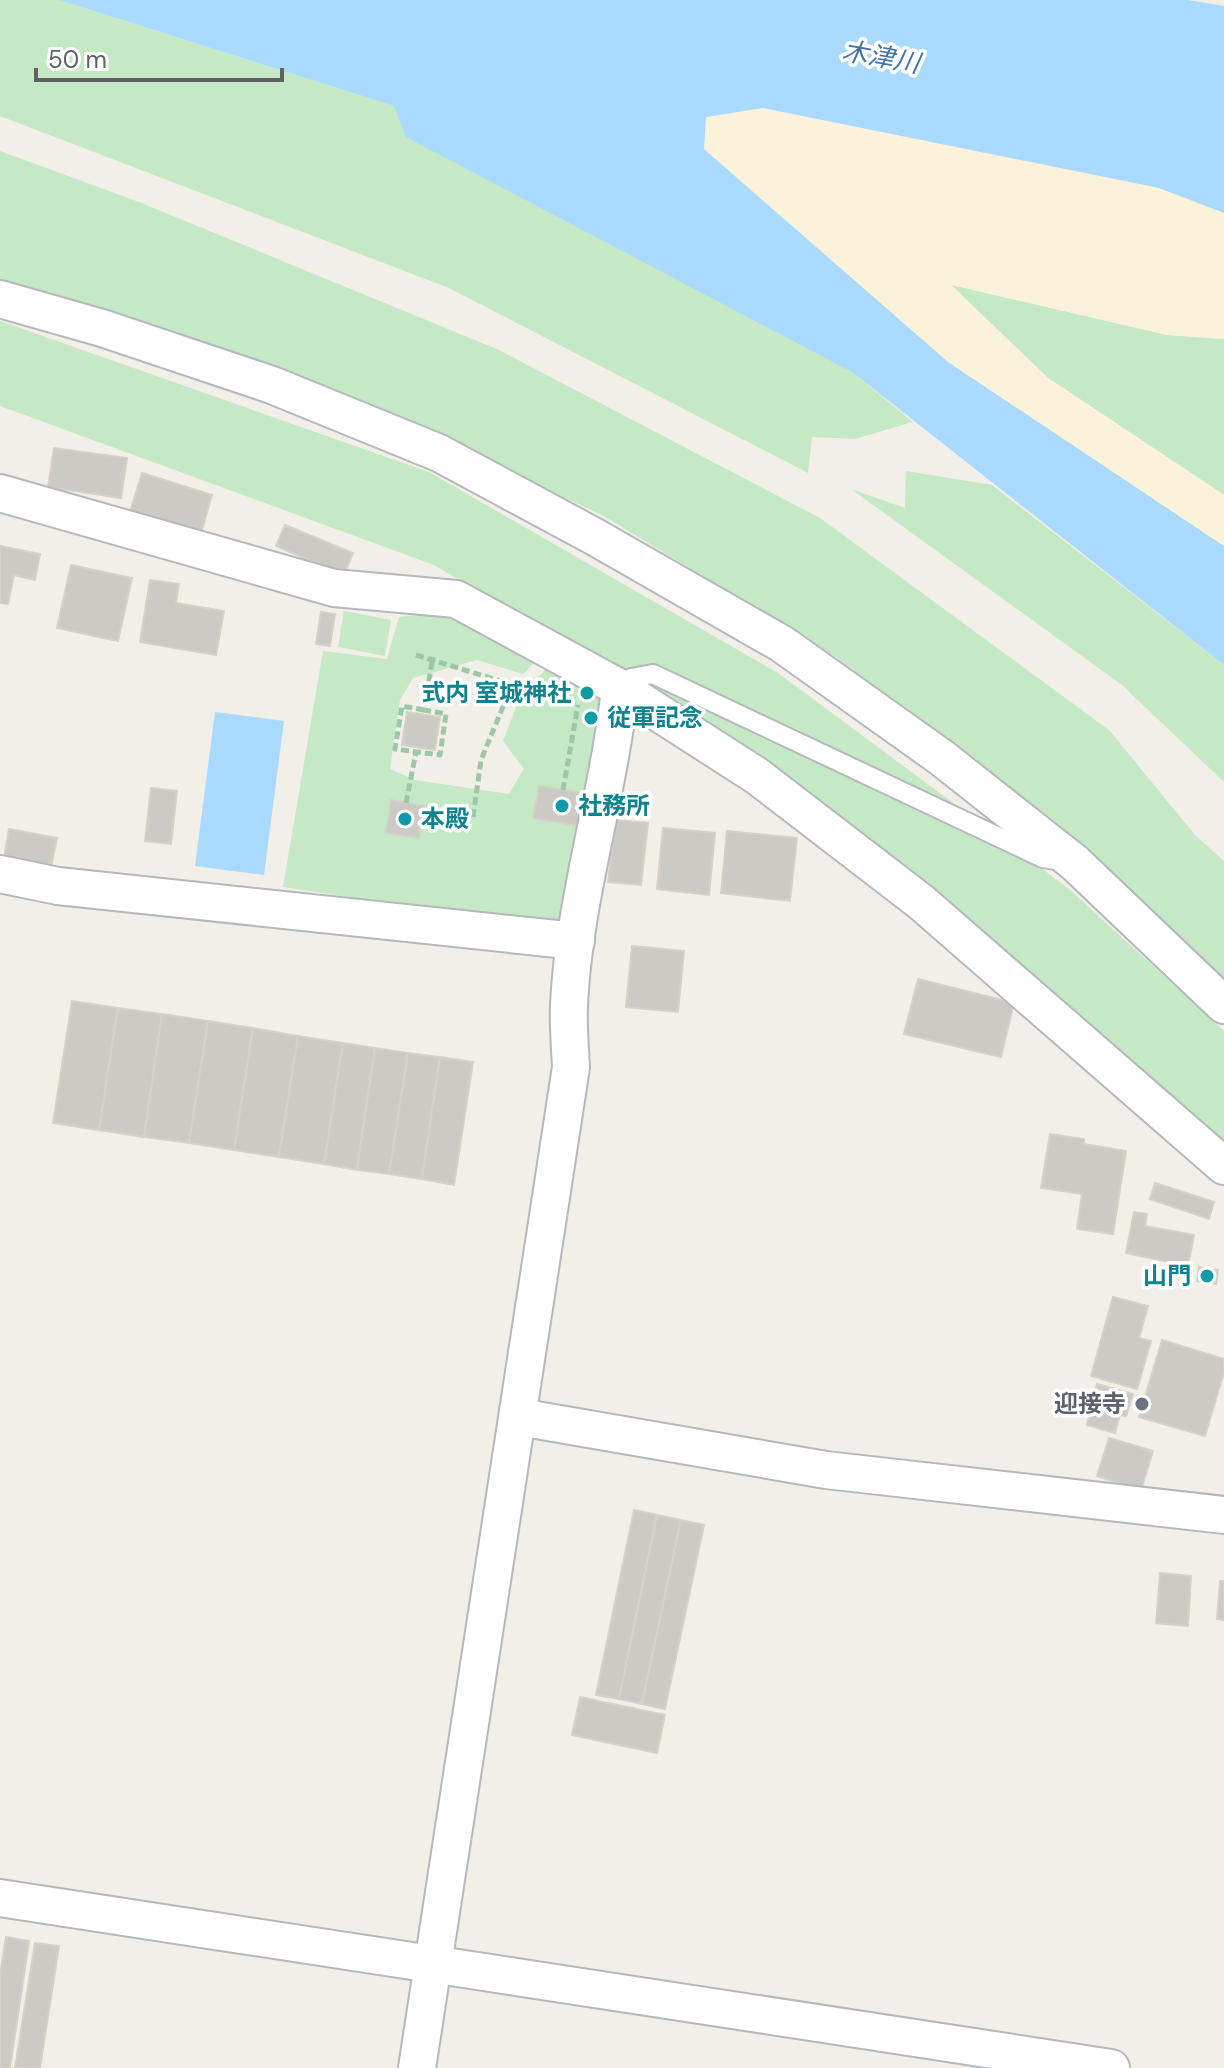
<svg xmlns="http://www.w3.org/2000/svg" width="1224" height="2068" font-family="'DM Sans','Noto Sans JP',sans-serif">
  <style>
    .green { fill: #c5e8c5 }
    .sand { fill: #fbf3d9 }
    .water { fill: #aadaff }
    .building { fill: #cccac5; stroke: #d6d1c6; stroke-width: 2 }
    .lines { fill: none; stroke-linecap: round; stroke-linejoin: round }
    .lane-casing { stroke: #b5b8bc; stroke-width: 22 }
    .street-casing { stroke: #b5b8bc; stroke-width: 40 }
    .path { stroke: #9cc7a9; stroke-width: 5; stroke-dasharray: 8 4; stroke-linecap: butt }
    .lane { stroke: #fff; stroke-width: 18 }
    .street { stroke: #fff; stroke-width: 36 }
    .culture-dot { fill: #0f9aa8; stroke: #fff; stroke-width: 3 }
    .worship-dot { fill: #6b7280; stroke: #fff; stroke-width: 3 }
    .labels { text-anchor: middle; stroke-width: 7; stroke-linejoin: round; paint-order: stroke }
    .culture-label { font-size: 24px; font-weight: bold; fill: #0d838f; stroke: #fff; text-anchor: start }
    .worship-label { font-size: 24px; font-weight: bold; fill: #5b616d; stroke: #fff; text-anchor: end }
    .water-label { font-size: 26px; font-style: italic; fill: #4174aa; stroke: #fff }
  </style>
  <rect width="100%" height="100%" fill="#f1efe8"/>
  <g class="green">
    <polygon points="0,0 59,0 394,106 852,372 913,422 855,439 812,437 808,473 449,288 0,116"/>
    <polygon points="0,151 139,202 499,350 820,518 1109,730 1195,835 1224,861 1224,978 836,657 602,515 454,447 112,311 0,279"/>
    <polygon points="950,284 1167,335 1224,339 1224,495 1048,378"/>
    <polygon points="0,321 429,472 778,673 1068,888 1224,1031 1224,1155 921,877 669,703 434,565 0,406"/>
    <polygon points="906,471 992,485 1224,665 1224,782 1122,685 851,489 905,508"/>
    <polygon points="344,611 391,620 385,656 338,647"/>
    <polygon points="441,613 489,629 537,660 523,674 477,660 413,678 400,700 390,769 415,780 509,794 524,769 503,741 520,697 551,664 599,693 612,713 568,931 283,887 323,651 387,659 399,617"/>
  </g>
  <polygon class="sand" points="762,108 1159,188 1224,213 1224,339 1167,335 951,285 1048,378 1224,495 1224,546 948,362 704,149 706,117"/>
  <g class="water">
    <polygon points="59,0 1188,0 1224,6 1224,213 1159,188 763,108 706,117 704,149 948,362 1224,546 1224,665 852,372 406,137 394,106"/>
    <polygon points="215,712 284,721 264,875 195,866"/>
  </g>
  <g class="building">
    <polygon points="54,448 127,458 121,498 48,487"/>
    <polygon points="142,473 212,495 201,533 130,512"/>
    <polygon points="285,525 353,553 344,575 276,546"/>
    <polygon points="0,546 40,554 35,580 14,575 8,604 0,603"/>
    <polygon points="71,565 132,578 118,641 57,628"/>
    <polygon points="150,580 179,584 176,603 224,611 216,655 140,642"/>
    <polygon points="321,612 335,614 330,646 316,644"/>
    <polygon points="407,712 440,717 435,750 402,745"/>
    <polygon points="539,786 591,794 585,827 533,818"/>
    <polygon points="151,788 177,791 171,844 145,841"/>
    <polygon points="391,800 424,806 419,838 386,833"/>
    <polygon points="615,820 648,823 641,885 608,882"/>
    <polygon points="663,828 715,833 709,895 657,889"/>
    <polygon points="9,829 57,838 51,867 4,858"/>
    <polygon points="727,831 797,838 790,901 721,893"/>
    <polygon points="632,946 684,951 678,1012 626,1007"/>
    <polygon points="918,979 1014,1003 1001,1057 904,1034"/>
    <polygon points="72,1001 118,1008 99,1130 53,1123"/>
    <polygon points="118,1008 162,1014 144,1137 99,1130"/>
    <polygon points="162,1014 208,1021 189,1143 144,1137"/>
    <polygon points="208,1021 253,1028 234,1150 189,1143"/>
    <polygon points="253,1028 298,1036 279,1157 234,1150"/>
    <polygon points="298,1036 343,1043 324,1164 279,1157"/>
    <polygon points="343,1043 375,1048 357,1170 324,1164"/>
    <polygon points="375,1048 408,1053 389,1174 357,1170"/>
    <polygon points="408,1053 440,1057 422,1179 389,1174"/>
    <polygon points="440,1057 473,1062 454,1185 422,1179"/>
    <polygon points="1050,1134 1084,1139 1084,1144 1126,1151 1113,1234 1077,1229 1082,1194 1041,1188"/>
    <polygon points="1155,1183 1214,1202 1209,1219 1150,1199"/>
    <polygon points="1134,1212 1147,1214 1145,1226 1194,1235 1188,1266 1126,1253"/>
    <polygon points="1199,1267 1218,1270 1216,1284 1197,1281"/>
    <polygon points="1113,1297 1148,1306 1139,1338 1151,1341 1137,1389 1091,1376"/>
    <polygon points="1162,1340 1224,1359 1224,1372 1205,1436 1139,1417"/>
    <polygon points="1097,1384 1133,1394 1126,1416 1120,1415 1115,1433 1087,1425"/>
    <polygon points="1109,1438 1153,1451 1141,1490 1097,1476"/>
    <polygon points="634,1510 657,1515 619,1699 596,1695"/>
    <polygon points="657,1515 681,1520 642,1704 619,1699"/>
    <polygon points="681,1520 704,1525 665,1709 642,1704"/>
    <polygon points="1160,1573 1191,1576 1188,1626 1156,1623"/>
    <polygon points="1220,1581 1224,1581 1224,1620 1217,1619"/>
    <polygon points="580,1697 665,1715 657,1753 572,1735"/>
    <polygon points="6,1937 29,1941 10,2068 0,2068 0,1975"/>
    <polygon points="35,1943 59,1946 40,2068 15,2068"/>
  </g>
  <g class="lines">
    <g class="lane-casing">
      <polyline id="lane" points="620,688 631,678 653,674 1043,858 1056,860"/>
    </g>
    <g class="street-casing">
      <g id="street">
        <polyline points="0,299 102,328 272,385 439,453 595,537 782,644 942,758 1075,863 1224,1005"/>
        <polyline points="0,493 334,588 456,599 620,688 757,776 921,902 1224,1166"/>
        <polyline points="0,874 58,886 576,941"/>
        <polyline points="519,1417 826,1470 1224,1515"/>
        <polyline points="0,1898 1111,2068"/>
        <path d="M 417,2068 L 571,1067 C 570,1047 568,1025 569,1005 C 574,898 609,794 620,688"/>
      </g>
    </g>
    <g class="path">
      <polyline points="416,655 575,704"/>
      <polyline points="424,710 402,706 395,749 440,755 446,714 424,710 433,657"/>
      <polyline points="563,790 578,705"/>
      <polyline points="406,803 416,752"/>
      <polyline points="473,817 481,760 512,685"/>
    </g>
    <use href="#lane" class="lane"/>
    <use href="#street" class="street"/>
  </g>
  <g class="culture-dot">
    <circle cx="587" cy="693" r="8"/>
    <circle cx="591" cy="718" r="8"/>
    <circle cx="562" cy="806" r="8"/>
    <circle cx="405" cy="819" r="8"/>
    <circle cx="1207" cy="1276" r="8"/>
  </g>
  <circle class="worship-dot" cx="1142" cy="1404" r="8"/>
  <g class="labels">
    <g class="culture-label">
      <text x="571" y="701" text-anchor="end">式内 室城神社</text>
      <text x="607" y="726">従軍記念</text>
      <text x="578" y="814">社務所</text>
      <text x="421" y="827">本殿</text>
      <text x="1191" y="1284" text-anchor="end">山門</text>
    </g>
    <g class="worship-label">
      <text x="1126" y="1412">迎接寺</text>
    </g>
    <g class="water-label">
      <text transform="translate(881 57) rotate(10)" y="9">木津川</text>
    </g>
  </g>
  <path d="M36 68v12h246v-12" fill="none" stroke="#5f6368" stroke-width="4"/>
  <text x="48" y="68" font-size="24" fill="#5f6368" stroke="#ffffff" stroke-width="6" paint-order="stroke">50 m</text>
</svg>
